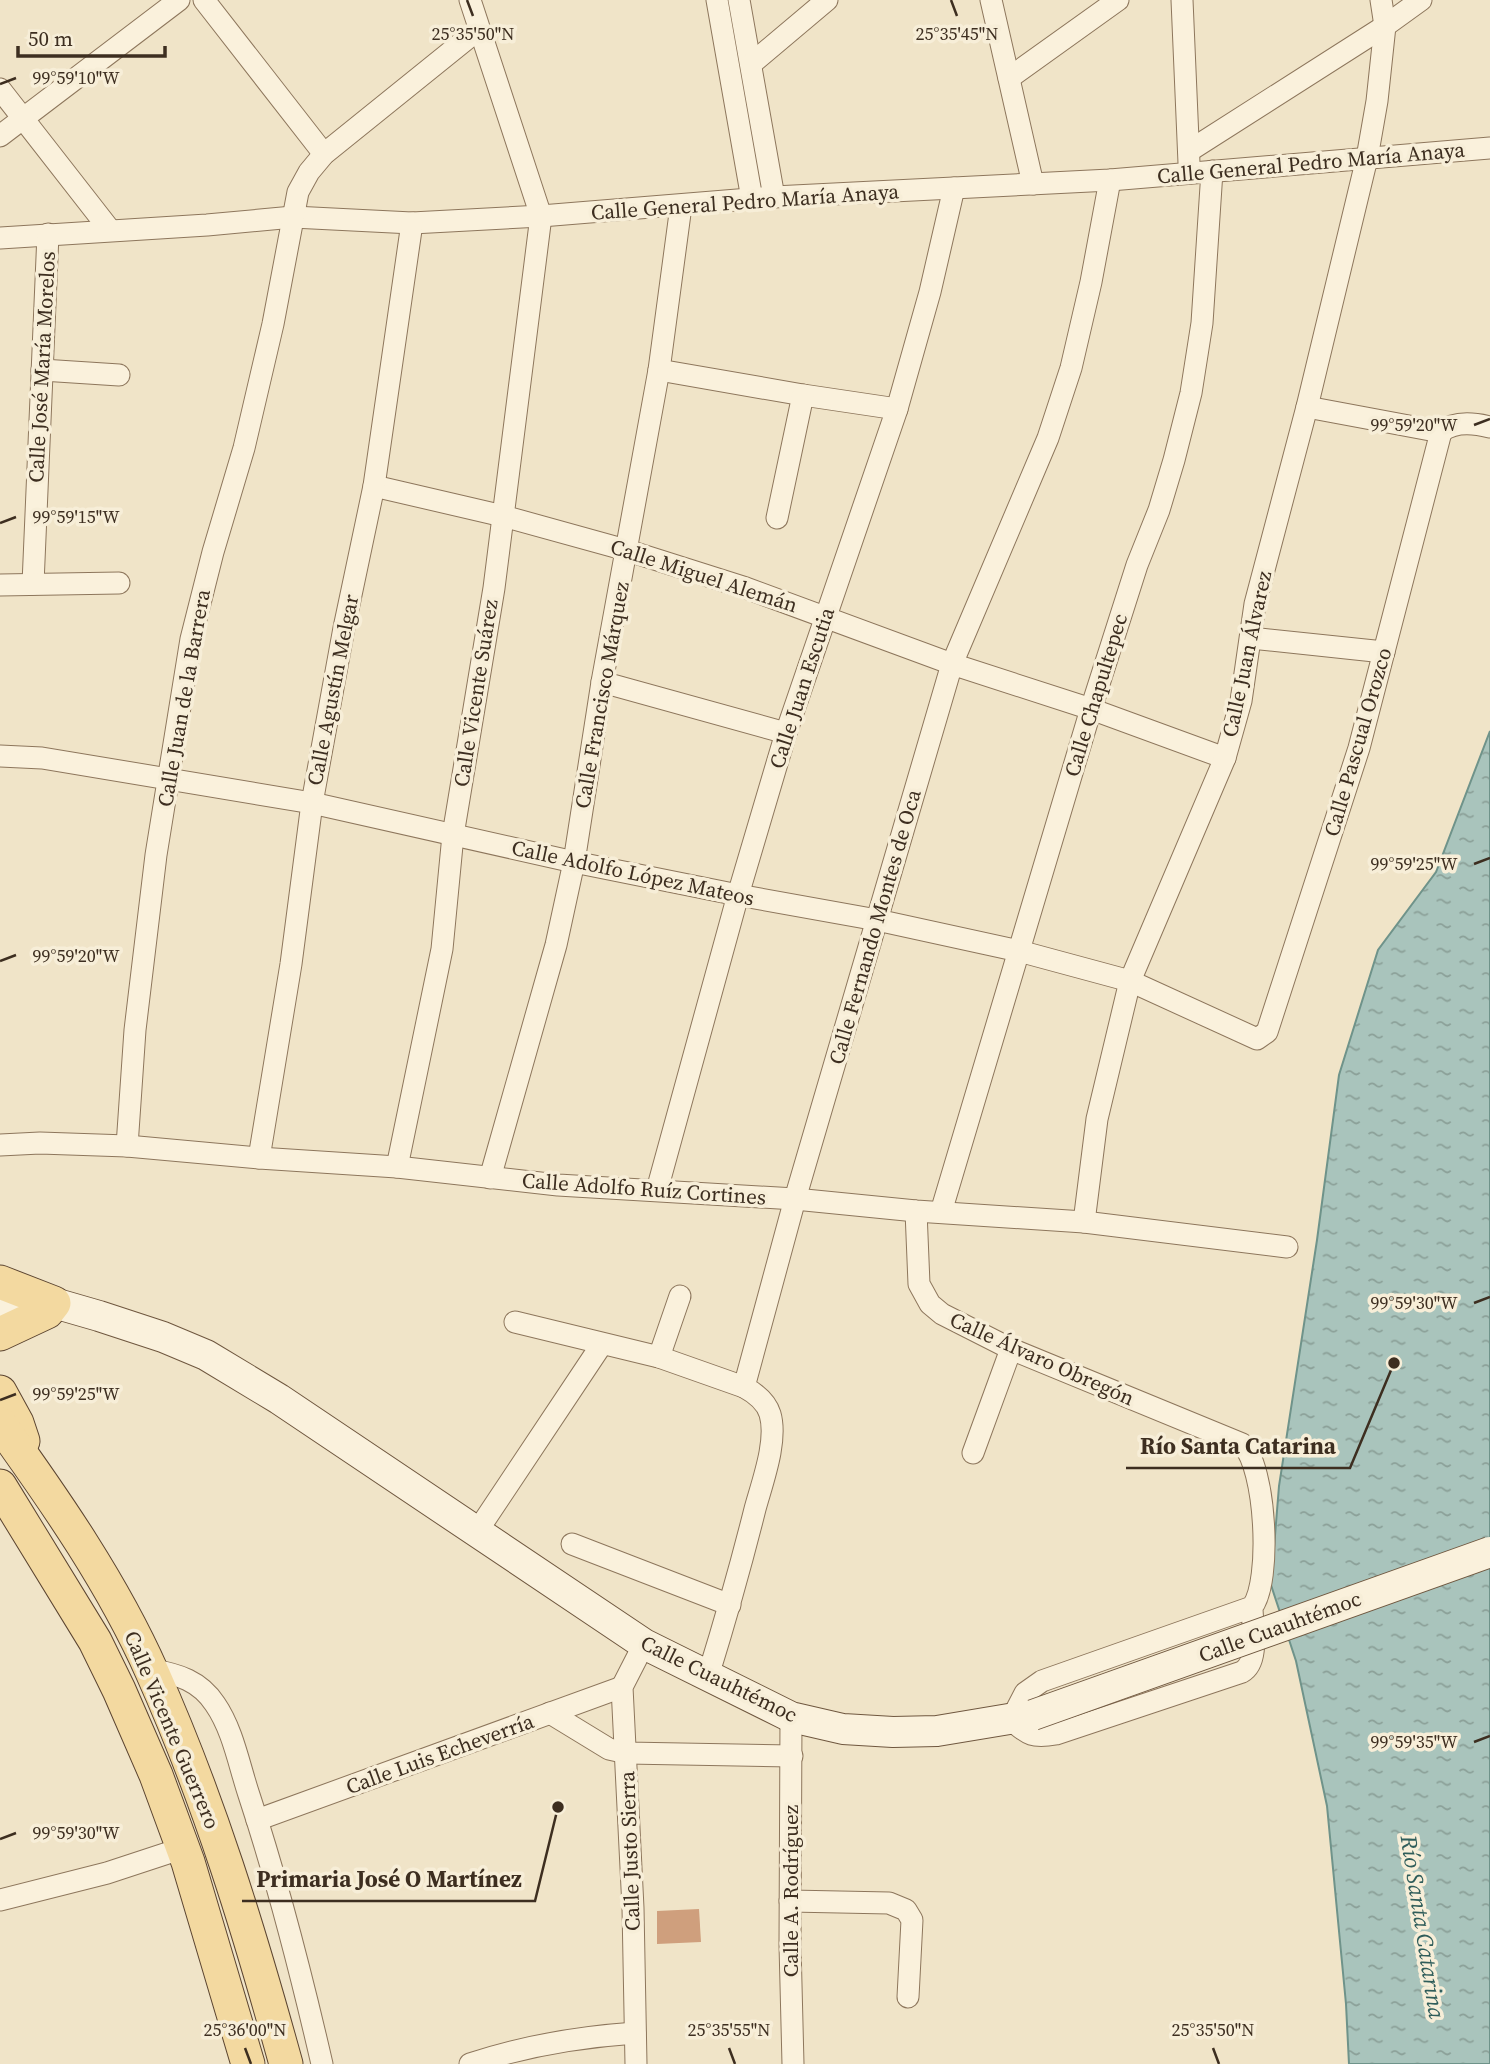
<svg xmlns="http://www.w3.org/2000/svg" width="1490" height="2064" font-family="'Source Serif 4',serif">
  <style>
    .water { fill: url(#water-ripples); stroke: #6f938a; stroke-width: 2 }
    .building { fill: #cf9f7d }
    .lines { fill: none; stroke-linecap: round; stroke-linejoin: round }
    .street-casing { stroke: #8d765c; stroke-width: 23 }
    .secondary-casing { stroke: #6f573f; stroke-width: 32 }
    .primary-casing { stroke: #5b4430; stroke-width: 35 }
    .street { stroke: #faf1dc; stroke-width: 21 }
    .secondary { stroke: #faf1dc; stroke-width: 30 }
    .primary { stroke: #f3d9a0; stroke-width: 33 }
    .secondary-bridge-casing { stroke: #6f573f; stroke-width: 32; stroke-linecap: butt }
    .secondary-bridge { stroke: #faf1dc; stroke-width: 30 }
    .ticks { fill: none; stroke: #3d2e20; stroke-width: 2.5 }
    .labels { text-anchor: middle; stroke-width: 7; stroke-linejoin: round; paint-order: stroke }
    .street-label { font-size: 21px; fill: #3d2e20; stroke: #f7eed8 }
    .water-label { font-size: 23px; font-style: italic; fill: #2f5d5a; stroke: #f7eed8 }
    .ticks-label { font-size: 18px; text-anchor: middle; fill: #3d2e20; stroke: #f7eed8; stroke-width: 7; stroke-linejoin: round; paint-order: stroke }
    .leader { fill: none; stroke: #3d2e20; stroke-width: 2.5 }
    .callout-dot { fill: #3d2e20; stroke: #f7eed8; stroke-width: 2.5 }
    .callout-label { font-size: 23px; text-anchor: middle; font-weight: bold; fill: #3d2e20; stroke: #f7eed8; stroke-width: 7; stroke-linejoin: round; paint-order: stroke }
  </style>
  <defs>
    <pattern id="water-ripples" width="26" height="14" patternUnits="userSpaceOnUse" patternTransform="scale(1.75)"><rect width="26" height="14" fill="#a9c4bc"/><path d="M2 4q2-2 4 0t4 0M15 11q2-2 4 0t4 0" fill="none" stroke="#8ba098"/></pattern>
  </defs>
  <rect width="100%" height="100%" fill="#f0e4c8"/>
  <polygon class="water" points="1490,731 1490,2064 1349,2064 1346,2004 1327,1806 1296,1661 1271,1585 1279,1486 1317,1240 1339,1075 1378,950 1436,872"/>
  <polygon class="building" points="699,1909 701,1942 657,1944 657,1911"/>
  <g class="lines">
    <g class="street-casing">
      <g id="street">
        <polyline points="204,0 324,154"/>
        <polyline points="717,0 752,199"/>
        <polyline points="739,0 774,197"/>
        <polyline points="991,0 1033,184"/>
        <polyline points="1182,0 1189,163"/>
        <polyline points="751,64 827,0"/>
        <polyline points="1009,78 1118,0"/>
        <polyline points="0,89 110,230"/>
        <polyline points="0,136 179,0"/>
        <polyline points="1189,151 1385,26 1421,0"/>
        <polyline points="0,238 207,225 293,217 412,223 541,216 774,197 1110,180 1490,148"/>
        <polyline points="42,370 119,375"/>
        <polyline points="659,370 803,395 897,409"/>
        <path d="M 1307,407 L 1441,432 C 1454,421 1474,423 1490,427"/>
        <polyline points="374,486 503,516 626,550 746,588 952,664 1091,709 1225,758"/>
        <polyline points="777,518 803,395"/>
        <polyline points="33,584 48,234"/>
        <polyline points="0,585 119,583"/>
        <polyline points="1251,638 1384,652"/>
        <polyline points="602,682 786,733"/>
        <polyline points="0,756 42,758 312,803 574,862 738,895 877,920 1019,951 1130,981 1257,1039 1267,1032 1359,748 1441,432"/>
        <polyline points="0,1145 40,1143 127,1146 259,1158 397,1167 558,1185 795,1199 916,1211 1084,1222 1287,1247"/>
        <polyline points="127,1146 135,1030 156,855 191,639 213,552 244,448 273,324 298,192 309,172 324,154 479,29"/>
        <polyline points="259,1158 291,964 312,803 344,628 374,486 412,223"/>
        <polyline points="397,1167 442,949 453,835 494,588 541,216 470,0"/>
        <polyline points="490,1178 556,945 574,862 602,682 659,370 681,206"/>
        <polyline points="657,1190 738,895 786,733 897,409 930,292 954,188"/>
        <path d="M 916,1211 L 919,1284 L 930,1304 L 942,1314 L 1011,1349 L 1242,1444 C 1266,1466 1272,1582 1252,1607 L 1042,1681 L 1025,1693 L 1011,1720 C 1029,1735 1032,1738 1056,1734 L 1242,1672 C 1260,1662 1252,1625 1252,1607"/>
        <polyline points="941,1212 1091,709 1137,565 1159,510 1174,460 1191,393 1202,323 1212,171"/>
        <polyline points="1084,1222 1097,1119 1130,981 1225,758 1241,701 1255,604 1307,407 1367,158 1377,101 1385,26 1381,0"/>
        <polyline points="515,1322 659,1357 744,1387"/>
        <polyline points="659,1357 680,1296"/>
        <polyline points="973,1453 1011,1349"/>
        <polyline points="476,1533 602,1344"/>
        <polyline points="572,1544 730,1605"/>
        <path d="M 152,1670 C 178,1674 200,1681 215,1704 C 233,1730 239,1765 249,1795 C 278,1883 301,1973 322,2064"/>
        <path d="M 708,1676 C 725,1621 741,1565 755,1509 C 762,1483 778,1441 770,1414 C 766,1401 755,1393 744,1387 L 795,1199 L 952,664 L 1048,438 L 1071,368 L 1091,282 L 1110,180"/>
        <polyline points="550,1713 609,1749 627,1753 792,1756"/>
        <polyline points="791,1717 790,1945 793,2064"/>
        <polyline points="257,1820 622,1687"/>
        <polyline points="0,1900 107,1873 183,1848"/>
        <polyline points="790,1901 889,1903 906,1910 912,1920 908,1997"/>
        <path d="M 470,2064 C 524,2046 578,2037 635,2033"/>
        <polyline points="636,2064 633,1908 622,1687 644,1644"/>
      </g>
    </g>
    <g class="secondary-casing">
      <g id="secondary">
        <polyline points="29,1299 54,1303 99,1316 163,1337 206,1355 279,1399 644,1644 791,1717 843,1729 893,1732 937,1731 1033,1715"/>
        <polyline points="0,1309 50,1303"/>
      </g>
    </g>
    <g class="primary-casing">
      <g id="primary">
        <polyline points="0,1282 54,1303 47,1312 0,1334"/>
        <polyline points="0,1392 17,1423 23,1441"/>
        <path d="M 0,1424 C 56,1502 113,1584 152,1672 C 209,1799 249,1930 286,2064"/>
        <polyline points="0,1486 95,1641 119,1690 156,1775 188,1862 248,2064"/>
      </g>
    </g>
    <use href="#street" class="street"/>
    <use href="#secondary" class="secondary"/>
    <use href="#primary" class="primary"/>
    <g class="secondary-bridge-casing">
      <polyline id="secondary-bridge" points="1033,1715 1490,1552"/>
    </g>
    <use href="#secondary-bridge" class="secondary-bridge"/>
  </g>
  <path class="ticks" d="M 467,0 L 473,16M 951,0 L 957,16M 0,84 L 16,78M 1474,425 L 1490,419M 0,523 L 16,517M 1474,864 L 1490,858M 0,961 L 16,955M 1474,1303 L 1490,1297M 0,1400 L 16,1394M 1474,1742 L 1490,1736M 0,1839 L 16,1833M 245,2048 L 251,2064M 729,2048 L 735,2064M 1213,2048 L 1219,2064"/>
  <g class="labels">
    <g class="street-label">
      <text transform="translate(1311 163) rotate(-5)" y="7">Calle General Pedro María Anaya</text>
      <text transform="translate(745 202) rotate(-4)" y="7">Calle General Pedro María Anaya</text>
      <text transform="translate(42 367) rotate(-87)" y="7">Calle José María Morelos</text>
      <text transform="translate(704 576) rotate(18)" y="7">Calle Miguel Alemán</text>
      <text transform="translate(1247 654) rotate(-78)" y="7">Calle Juan Álvarez</text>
      <text transform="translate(802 688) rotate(-72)" y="7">Calle Juan Escutia</text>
      <text transform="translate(333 690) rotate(-79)" y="7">Calle Agustín Melgar</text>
      <text transform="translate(476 693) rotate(-81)" y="7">Calle Vicente Suárez</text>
      <text transform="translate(602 695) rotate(-80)" y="7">Calle Francisco Márquez</text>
      <text transform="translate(1096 695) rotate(-73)" y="7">Calle Chapultepec</text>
      <text transform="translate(184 698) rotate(-80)" y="7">Calle Juan de la Barrera</text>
      <text transform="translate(1358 742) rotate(-74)" y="7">Calle Pascual Orozco</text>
      <text transform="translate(633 873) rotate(12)" y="7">Calle Adolfo López Mateos</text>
      <text transform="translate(875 927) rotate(-74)" y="7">Calle Fernando Montes de Oca</text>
      <text transform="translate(644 1189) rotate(4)" y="7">Calle Adolfo Ruíz Cortines</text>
      <text transform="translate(1042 1359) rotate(24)" y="7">Calle Álvaro Obregón</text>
      <text transform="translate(1280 1627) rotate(-20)" y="7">Calle Cuauhtémoc</text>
      <text transform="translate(719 1679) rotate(26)" y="7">Calle Cuauhtémoc</text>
      <text transform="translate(172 1730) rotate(67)" y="7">Calle Vicente Guerrero</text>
      <text transform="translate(440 1754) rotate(-20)" y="7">Calle Luis Echeverría</text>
      <text transform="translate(630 1851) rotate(-92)" y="7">Calle Justo Sierra</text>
      <text transform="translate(791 1891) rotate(-90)" y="7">Calle A. Rodríguez</text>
    </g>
    <g class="water-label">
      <text transform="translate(1423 1927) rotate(81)" y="8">Río Santa Catarina</text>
    </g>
  </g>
  <g class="ticks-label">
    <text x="473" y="40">25°35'50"N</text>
    <text x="957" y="40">25°35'45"N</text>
    <text x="76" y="84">99°59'10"W</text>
    <text x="1414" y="431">99°59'20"W</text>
    <text x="76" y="523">99°59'15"W</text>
    <text x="1414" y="870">99°59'25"W</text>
    <text x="76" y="962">99°59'20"W</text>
    <text x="1414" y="1309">99°59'30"W</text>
    <text x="76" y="1400">99°59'25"W</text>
    <text x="1414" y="1748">99°59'35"W</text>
    <text x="76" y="1839">99°59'30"W</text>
    <text x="245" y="2036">25°36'00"N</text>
    <text x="729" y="2036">25°35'55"N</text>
    <text x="1213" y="2036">25°35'50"N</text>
  </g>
  <path class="leader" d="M1394 1363L1350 1468H1126M558 1807L535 1901H242"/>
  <g class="callout-dot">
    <circle cx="1394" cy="1363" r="7"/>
    <circle cx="558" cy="1807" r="7"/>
  </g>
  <g class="callout-label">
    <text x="1238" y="1454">Río Santa Catarina</text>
    <text x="389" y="1887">Primaria José O Martínez</text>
  </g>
  <path d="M18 46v10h147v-10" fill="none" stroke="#3d2e20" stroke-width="3.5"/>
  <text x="28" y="46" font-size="21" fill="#3d2e20" stroke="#f7eed8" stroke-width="5" paint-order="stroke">50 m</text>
</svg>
